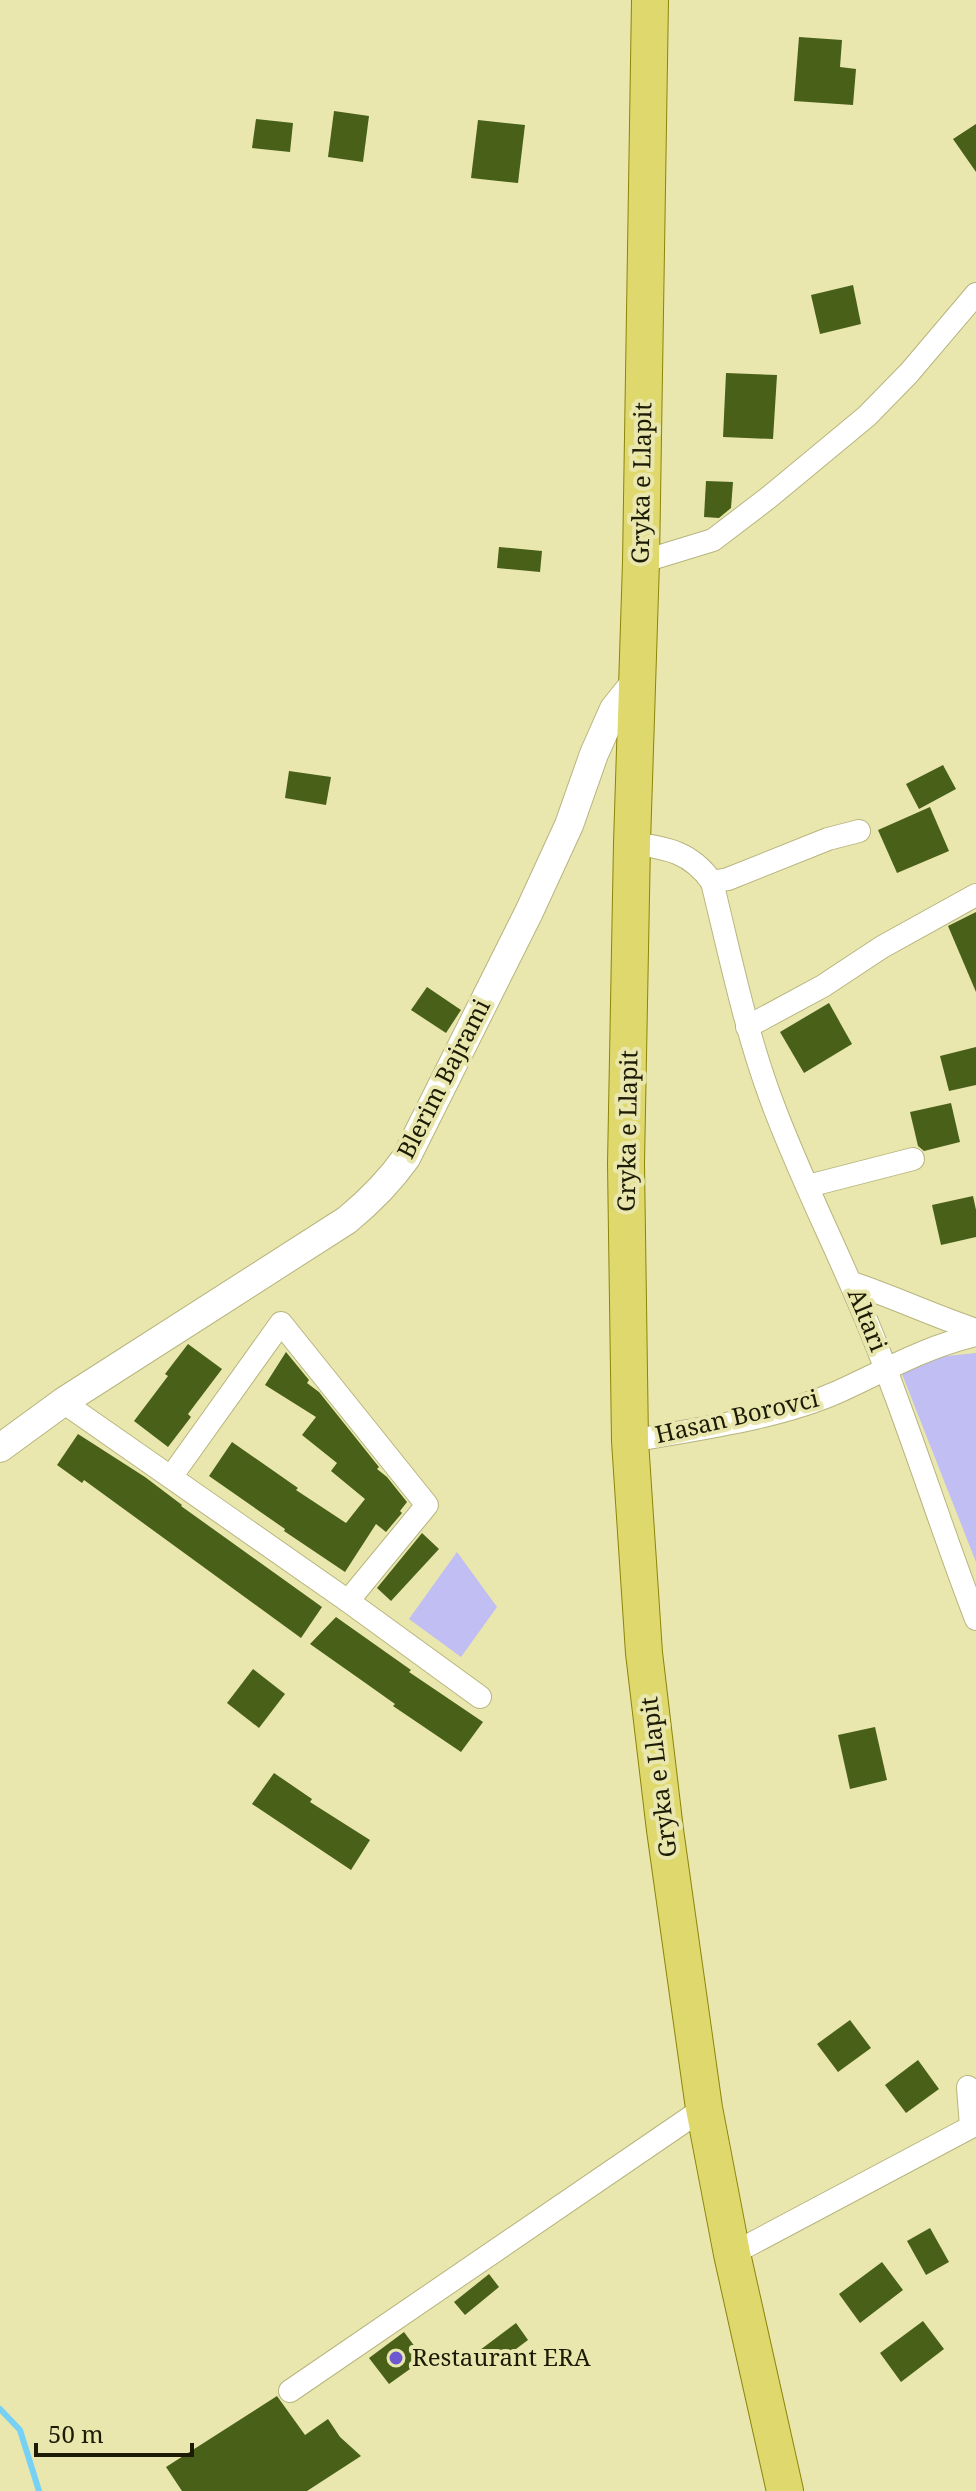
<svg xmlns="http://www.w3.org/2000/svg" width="976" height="2491" font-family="'Noto Serif',serif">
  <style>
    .green { fill: #c0bef3 }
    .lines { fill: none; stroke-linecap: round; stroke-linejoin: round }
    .stream { stroke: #77d1f5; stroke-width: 6 }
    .building { fill: #486018 }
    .minor-casing { stroke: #b7b57e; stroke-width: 24 }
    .tertiary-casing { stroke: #b7b57e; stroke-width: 30 }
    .primary-casing { stroke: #8c850a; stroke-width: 38 }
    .minor { stroke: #fff; stroke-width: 22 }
    .tertiary { stroke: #fff; stroke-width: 28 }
    .primary { stroke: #ded86d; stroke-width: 36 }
    .poi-dot { fill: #6c59d2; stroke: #e9e7ae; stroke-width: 3 }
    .labels { text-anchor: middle; stroke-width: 8; stroke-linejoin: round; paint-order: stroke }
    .street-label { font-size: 24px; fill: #1c1b05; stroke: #e9e7ae }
    .poi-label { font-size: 24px; fill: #1c1b05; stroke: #e9e7ae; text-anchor: start }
  </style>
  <rect width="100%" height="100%" fill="#e9e7ae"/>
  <g class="green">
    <polygon points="976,1353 976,1562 902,1374 937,1357"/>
    <polygon points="457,1552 497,1607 461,1657 409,1619"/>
  </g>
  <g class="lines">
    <polyline class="stream" points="0,2409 20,2430 39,2491"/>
  </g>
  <g class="building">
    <polygon points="799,37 842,40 840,67 856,69 853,105 794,101"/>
    <polygon points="334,111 369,116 363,162 328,157"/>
    <polygon points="256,119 293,123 290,152 252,148"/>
    <polygon points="478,120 525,125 518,183 471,178"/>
    <polygon points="976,124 976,172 953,139"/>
    <polygon points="853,285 861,324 820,334 811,295"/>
    <polygon points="726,373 777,375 773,439 723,437"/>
    <polygon points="706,481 733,482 731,508 719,518 704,517"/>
    <polygon points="499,547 542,551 540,572 497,568"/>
    <polygon points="943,765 956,789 919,809 906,784"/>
    <polygon points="289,771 331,777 326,805 285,798"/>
    <polygon points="930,807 949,851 897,873 878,830"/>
    <polygon points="976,912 976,992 948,926"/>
    <polygon points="427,987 461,1010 446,1033 411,1010"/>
    <polygon points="829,1003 852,1044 804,1073 780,1032"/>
    <polygon points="976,1047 976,1085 949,1091 940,1056"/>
    <polygon points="951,1103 960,1142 924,1151 918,1146 910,1112"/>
    <polygon points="973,1196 976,1210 976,1237 941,1245 932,1205"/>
    <polygon points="188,1344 222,1369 188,1414 191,1417 168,1447 134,1421 168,1376 165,1374"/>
    <polygon points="286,1352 309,1380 307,1383 319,1392 379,1467 377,1469 387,1477 407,1502 400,1511 402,1513 386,1532 376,1524 345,1572 284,1531 285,1529 209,1476 232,1442 298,1488 296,1490 346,1523 365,1499 331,1471 337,1463 302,1435 316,1417 265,1385"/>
    <polygon points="78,1434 145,1477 182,1505 181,1506 322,1607 301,1638 84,1480 82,1483 57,1465"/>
    <polygon points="422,1533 439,1549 391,1601 377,1588"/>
    <polygon points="336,1617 411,1670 409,1672 483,1722 461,1752 393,1706 395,1704 364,1682 310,1644"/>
    <polygon points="253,1669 285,1694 259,1728 227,1703"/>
    <polygon points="875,1727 887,1780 850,1789 838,1735"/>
    <polygon points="274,1773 312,1799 310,1802 370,1840 351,1870 252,1804"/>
    <polygon points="850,2020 871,2048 838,2072 817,2044"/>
    <polygon points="918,2060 939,2089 906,2113 885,2085"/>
    <polygon points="930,2228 949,2262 926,2275 907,2241"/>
    <polygon points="882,2262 903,2290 860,2323 839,2294"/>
    <polygon points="489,2274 499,2287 465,2315 454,2302"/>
    <polygon points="923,2321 944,2349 901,2382 880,2353"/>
    <polygon points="516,2323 528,2340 492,2367 480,2350"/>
    <polygon points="404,2332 424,2359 389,2384 369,2358"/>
    <polygon points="277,2396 305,2435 328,2419 340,2437 361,2456 307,2491 182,2491 166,2467"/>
  </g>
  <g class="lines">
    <g class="minor-casing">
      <g id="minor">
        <polyline points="641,562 713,540 768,498 867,416 909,373 976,294"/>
        <path d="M 632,843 C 667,848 691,852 712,882 C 730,955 745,1029 771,1099 C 801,1181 842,1258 874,1339 C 911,1431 940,1526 976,1619"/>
        <polyline points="712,882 728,879 828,839 859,831"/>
        <polyline points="747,1027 823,986 882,947 976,895"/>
        <polyline points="808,1186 913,1159"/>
        <path d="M 852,1283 C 894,1297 934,1316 976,1330"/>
        <polyline points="63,1402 348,1601 480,1697"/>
        <path d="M 630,1441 C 696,1429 778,1419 840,1391 C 888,1369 923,1348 976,1335"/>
        <polyline points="171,1477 281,1323 427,1505 348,1601"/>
        <polyline points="732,2254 971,2127 968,2087"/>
        <polyline points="290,2391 704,2108"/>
      </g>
    </g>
    <g class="tertiary-casing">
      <path id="tertiary" d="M 0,1448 L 63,1402 L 347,1220 C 370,1201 389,1182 406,1158 L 529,912 L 569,825 L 594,754 L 614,709 L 638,679"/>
    </g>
    <g class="primary-casing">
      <polyline id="primary" points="650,0 641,562 632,843 626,1164 630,1441 644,1653 665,1830 704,2108 732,2254 785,2491"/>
    </g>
    <use href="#minor" class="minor"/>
    <use href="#tertiary" class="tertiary"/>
    <use href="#primary" class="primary"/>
  </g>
  <circle class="poi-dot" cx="396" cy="2358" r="8"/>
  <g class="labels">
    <g class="street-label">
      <text transform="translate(642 483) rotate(-89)" y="8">Gryka e Llapit</text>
      <text transform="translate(444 1079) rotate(-63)" y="8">Blerim Bajrami</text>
      <text transform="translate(628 1131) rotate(-89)" y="8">Gryka e Llapit</text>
      <text transform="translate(867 1320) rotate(68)" y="8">Altari</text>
      <text transform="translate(737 1417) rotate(-13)" y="8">Hasan Borovci</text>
      <text transform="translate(659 1777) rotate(-97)" y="8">Gryka e Llapit</text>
    </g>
    <g class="poi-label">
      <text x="412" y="2366">Restaurant ERA</text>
    </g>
  </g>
  <path d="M36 2443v12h156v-12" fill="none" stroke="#1c1b05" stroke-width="4"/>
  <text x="48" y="2443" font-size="24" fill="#1c1b05" stroke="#e9e7ae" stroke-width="6" paint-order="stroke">50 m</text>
</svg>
